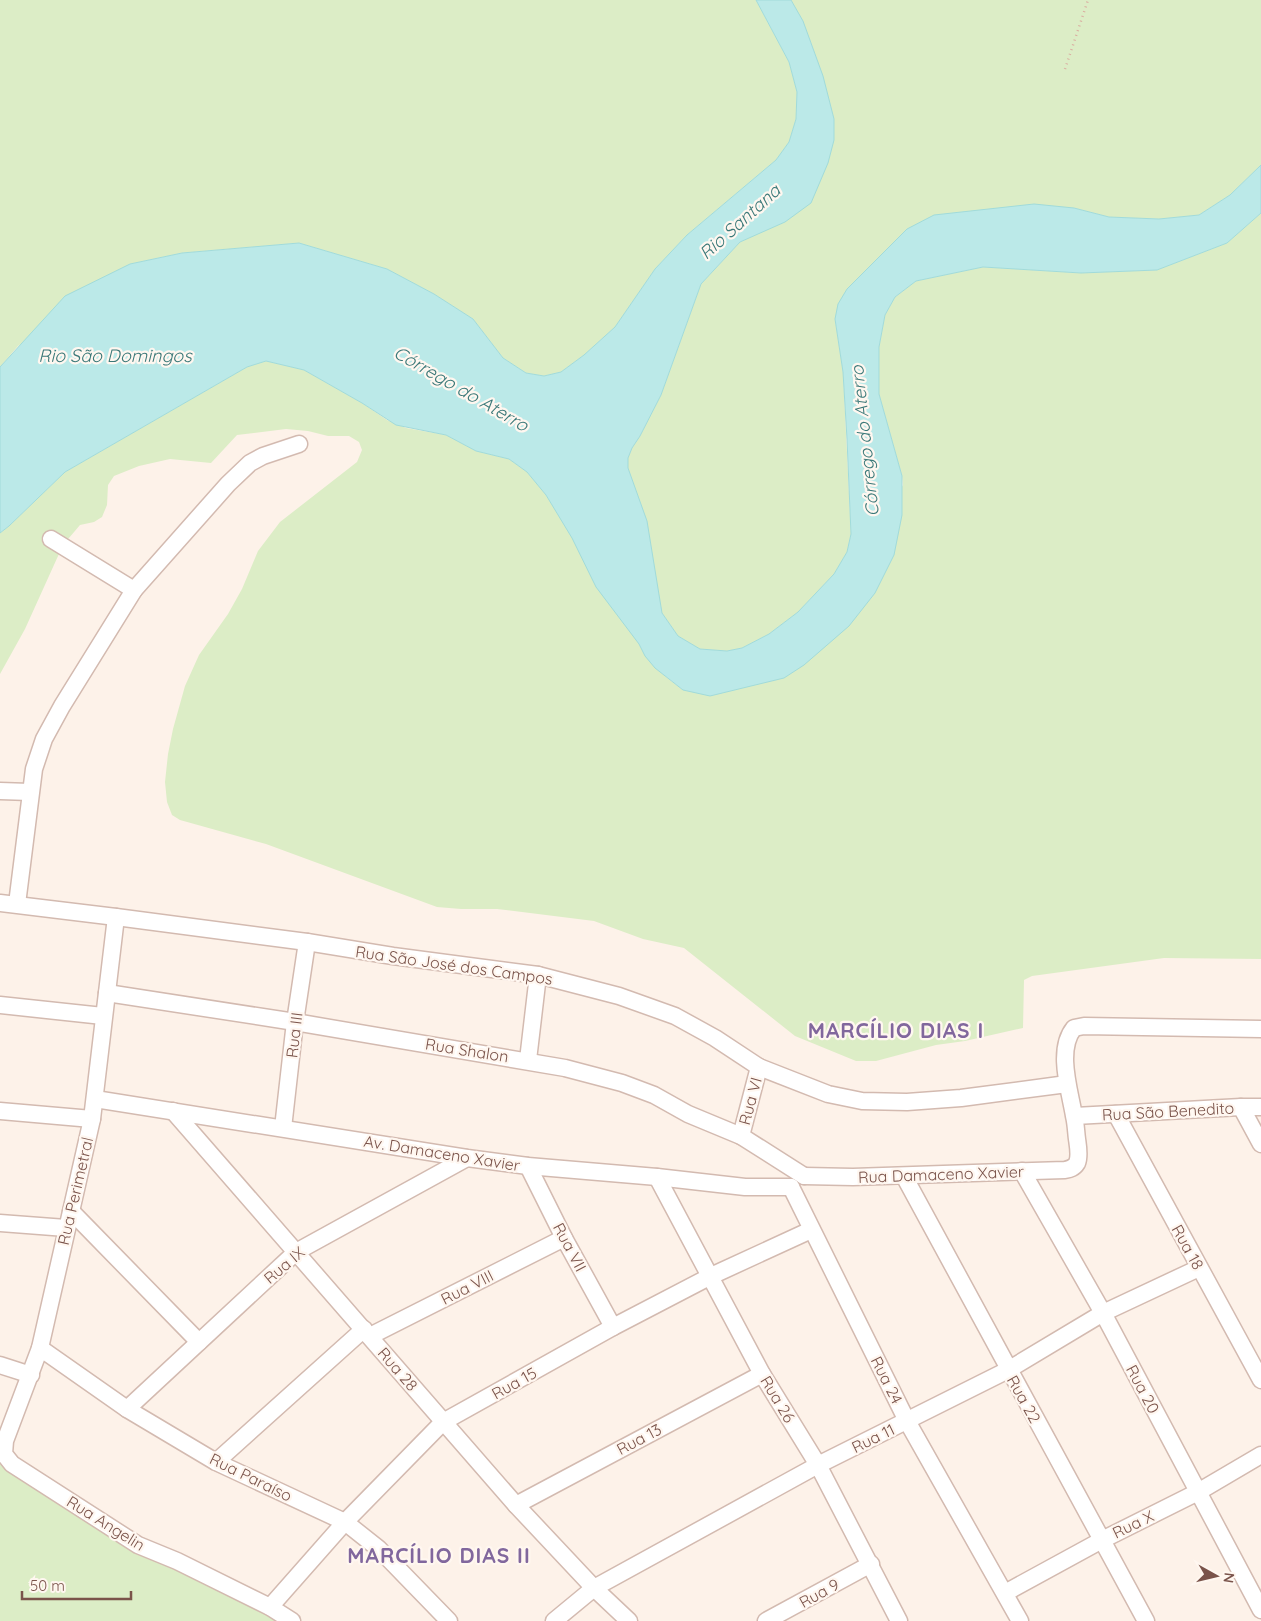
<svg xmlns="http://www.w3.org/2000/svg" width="1261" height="1621" font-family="Quicksand,sans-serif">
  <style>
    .green { fill: #dcedc6 }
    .water { fill: #bbe9e8; stroke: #a1dbda }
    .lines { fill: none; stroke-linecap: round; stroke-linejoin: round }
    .minor-casing { stroke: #d3bab0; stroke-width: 19 }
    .path { stroke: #daaea1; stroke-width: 2.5; stroke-dasharray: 1 4; stroke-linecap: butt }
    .minor { stroke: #fff; stroke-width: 16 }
    .labels { text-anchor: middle; stroke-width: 4.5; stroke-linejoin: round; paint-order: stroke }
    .street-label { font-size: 16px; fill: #7a534a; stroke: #fff7f0 }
    .water-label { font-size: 18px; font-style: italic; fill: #3a7878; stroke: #fff7f0 }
    .district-label { font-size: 21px; font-weight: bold; letter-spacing: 1px; fill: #81679d; stroke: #fff7f0 }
  </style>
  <rect width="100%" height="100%" fill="#fdf2e9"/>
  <g class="green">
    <polygon points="0,0 756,0 789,62 797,92 796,119 789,142 776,160 687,235 655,269 615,327 584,355 561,372 544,376 526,373 503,358 473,319 434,294 387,269 299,243 182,253 130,264 18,346 0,367"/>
    <path d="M 791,0 L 1261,0 L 1261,165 L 1230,195 L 1199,215 L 1160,219 L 1109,217 L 1074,208 L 856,281 L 847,289 L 835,319 L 843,372 L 851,534 L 847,552 L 834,574 L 798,612 L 769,634 L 742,648 L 727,651 L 700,649 L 678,636 L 662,613 L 628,468 L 628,458 L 632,448 L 640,436 L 661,395 L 701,284 L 740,242 L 755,234 L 834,119 C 823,78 812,37 791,0 Z"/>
    <path d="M 1261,213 L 1261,959 L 1164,958 L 1032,976 L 1024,980 L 1023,1028 L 965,1041 L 936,1045 L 876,1061 L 856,1061 L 795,1036 L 684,948 L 643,939 L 594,921 L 497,909 L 461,909 L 437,907 L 266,844 L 180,820 L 172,815 L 167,802 L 165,782 L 168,754 L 173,729 L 185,686 L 199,655 L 228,614 L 242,589 L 258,551 L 280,522 L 357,462 L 362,450 L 359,442 L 349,436 L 328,436 L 308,431 L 286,429 L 237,435 L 211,463 L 170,459 L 139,466 L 114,476 L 108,485 L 107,505 L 102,517 L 94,522 L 80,525 L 63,545 L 25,629 L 0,674 L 0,533 L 9,526 L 65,472 L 247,367 L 266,361 L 304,370 L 362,403 L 387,420 L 406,428 L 446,435 L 476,451 L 509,459 L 527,472 L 546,495 L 639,644 C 648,664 666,677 683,690 L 784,678 L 903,485 L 902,476 L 879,394 L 879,347 L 885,315 L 895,297 L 916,281 L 983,267 L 1081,273 L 1157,270 L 1227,243 Z"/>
    <polygon points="0,1464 51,1496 285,1621 0,1621"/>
  </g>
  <polygon class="water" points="756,0 791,0 803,21 823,76 834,119 834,140 828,163 811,203 785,222 740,242 701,284 661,395 640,436 632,448 628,458 628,468 647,521 662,613 678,636 700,649 727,651 742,648 769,634 798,612 834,574 847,552 851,534 847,439 843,372 835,319 838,304 847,289 907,229 934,215 1034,204 1074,208 1109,217 1159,219 1199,215 1230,195 1261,165 1261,213 1227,243 1157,270 1081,273 983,267 916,281 895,297 885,315 879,347 879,394 902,476 902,515 894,555 875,593 849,626 804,665 784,678 710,696 683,690 655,668 645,656 639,644 596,587 572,538 546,495 527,472 509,459 476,451 446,435 396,425 362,403 304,370 266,361 247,367 65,472 9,526 0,533 0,367 65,296 130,264 182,253 299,243 387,269 434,294 473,319 503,358 526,373 544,376 561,372 584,355 615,327 655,269 687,235 776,160 789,142 796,119 797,92 789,62"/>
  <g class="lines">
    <g class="minor-casing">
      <g id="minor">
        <polyline points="51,539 134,590"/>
        <polyline points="0,791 30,792"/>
        <polyline points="0,903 116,917 307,942 393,956 538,975 619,996 675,1016 715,1038 759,1067 828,1094 862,1101 907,1102 961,1098 1067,1084"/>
        <polyline points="17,904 34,769 44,739 62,706 134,590 228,484 250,463 263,456 299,444"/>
        <polyline points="116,917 92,1119 40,1348 5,1441 4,1454 12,1464 138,1545 177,1561 270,1607 292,1621"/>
        <polyline points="107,993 295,1022 565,1068 622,1083 654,1095 688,1114 741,1136 804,1176"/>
        <polyline points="0,1005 103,1016"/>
        <polyline points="528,1060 538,975"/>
        <polyline points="95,1099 467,1158 528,1166 657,1177 745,1187 791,1187"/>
        <polyline points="1241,1107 1261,1144"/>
        <polyline points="0,1111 92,1119"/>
        <polyline points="173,1111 516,1505 594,1588 629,1621"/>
        <polyline points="1116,1114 1261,1380"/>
        <polyline points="1075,1116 1241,1107 1261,1107"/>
        <polyline points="283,1128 295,1022 307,942"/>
        <polyline points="741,1136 759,1067"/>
        <polyline points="528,1166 564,1238 613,1327"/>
        <polyline points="1022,1171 1103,1313 1261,1610"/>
        <path d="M 804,1176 L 853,1177 L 1065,1170 C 1070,1169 1074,1168 1077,1163 C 1080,1156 1078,1146 1077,1139 C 1076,1132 1076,1124 1074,1116 C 1070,1091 1056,1050 1074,1028 L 1084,1026 L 1261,1029"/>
        <polyline points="904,1176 1146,1621"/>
        <polyline points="657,1177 762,1374 818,1465 899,1621"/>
        <polyline points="791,1187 907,1421 1020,1621"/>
        <polyline points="71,1211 199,1342"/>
        <polyline points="0,1223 66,1228"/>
        <polyline points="370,1336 564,1238"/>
        <polyline points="40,1348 127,1409 216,1462 345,1522 379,1549 449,1621"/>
        <polyline points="0,1365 31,1375"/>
        <polyline points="127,1409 296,1252 467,1158"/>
        <polyline points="216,1462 364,1329"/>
        <polyline points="516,1505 762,1374"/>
        <polyline points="1005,1593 1102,1540 1198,1492 1261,1455"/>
        <polyline points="270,1607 345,1522 443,1422 613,1327 711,1276 811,1230"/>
        <polyline points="554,1621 594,1588 818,1465 1008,1370 1103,1313 1199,1268"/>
        <polyline points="766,1621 871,1564"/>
      </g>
    </g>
    <polyline class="path" points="1065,69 1088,0"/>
    <use href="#minor" class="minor"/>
  </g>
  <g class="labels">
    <g class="street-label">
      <text transform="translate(454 965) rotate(8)" y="6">Rua São José dos Campos</text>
      <text transform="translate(294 1035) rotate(-83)" y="6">Rua III</text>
      <text transform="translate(467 1050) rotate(9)" y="6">Rua Shalon</text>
      <text transform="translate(750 1101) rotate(-75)" y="6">Rua VI</text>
      <text transform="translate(1168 1111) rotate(-3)" y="6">Rua São Benedito</text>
      <text transform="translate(442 1153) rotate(9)" y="6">Av. Damaceno Xavier</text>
      <text transform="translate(941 1174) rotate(-2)" y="6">Rua Damaceno Xavier</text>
      <text transform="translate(75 1191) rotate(-77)" y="6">Rua Perimetral</text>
      <text transform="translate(570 1247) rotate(62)" y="6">Rua VII</text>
      <text transform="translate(1188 1247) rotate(61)" y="6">Rua 18</text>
      <text transform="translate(284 1265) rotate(-40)" y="6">Rua IX</text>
      <text transform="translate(467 1287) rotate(-27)" y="6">Rua VIII</text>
      <text transform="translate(398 1369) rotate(49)" y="6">Rua 28</text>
      <text transform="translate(887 1380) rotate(63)" y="6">Rua 24</text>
      <text transform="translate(514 1383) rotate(-29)" y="6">Rua 15</text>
      <text transform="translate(1143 1389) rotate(62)" y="6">Rua 20</text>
      <text transform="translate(778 1399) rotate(59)" y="6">Rua 26</text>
      <text transform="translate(1024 1399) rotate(61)" y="6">Rua 22</text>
      <text transform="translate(873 1438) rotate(-26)" y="6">Rua 11</text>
      <text transform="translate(639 1439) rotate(-28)" y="6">Rua 13</text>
      <text transform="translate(251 1477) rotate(26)" y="6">Rua Paraíso</text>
      <text transform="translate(106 1523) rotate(32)" y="6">Rua Angelin</text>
      <text transform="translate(1133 1524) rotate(-26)" y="6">Rua X</text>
      <text transform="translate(819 1593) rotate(-29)" y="6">Rua 9</text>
    </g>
    <g class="water-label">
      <text transform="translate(740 222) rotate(-42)" y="6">Rio Santana</text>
      <text x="115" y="362">Rio São Domingos</text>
      <text transform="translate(461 389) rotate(30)" y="6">Córrego do Aterro</text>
      <text transform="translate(865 441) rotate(-96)" y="6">Córrego do Aterro</text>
    </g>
    <g class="district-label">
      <text x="896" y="1038">MARCÍLIO DIAS I</text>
      <text x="439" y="1563">MARCÍLIO DIAS II</text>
    </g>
  </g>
  <g transform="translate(1216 1576) rotate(98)" stroke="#fff7f0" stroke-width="4" paint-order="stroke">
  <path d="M0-4L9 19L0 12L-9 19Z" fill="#7a534a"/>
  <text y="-8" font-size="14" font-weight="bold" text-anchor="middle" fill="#7a534a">N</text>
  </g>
  <path d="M22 1591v8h109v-8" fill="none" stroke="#7a534a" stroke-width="2.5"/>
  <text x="30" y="1591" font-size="15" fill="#7a534a" stroke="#fff7f0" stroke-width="4" paint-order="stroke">50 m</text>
</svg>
